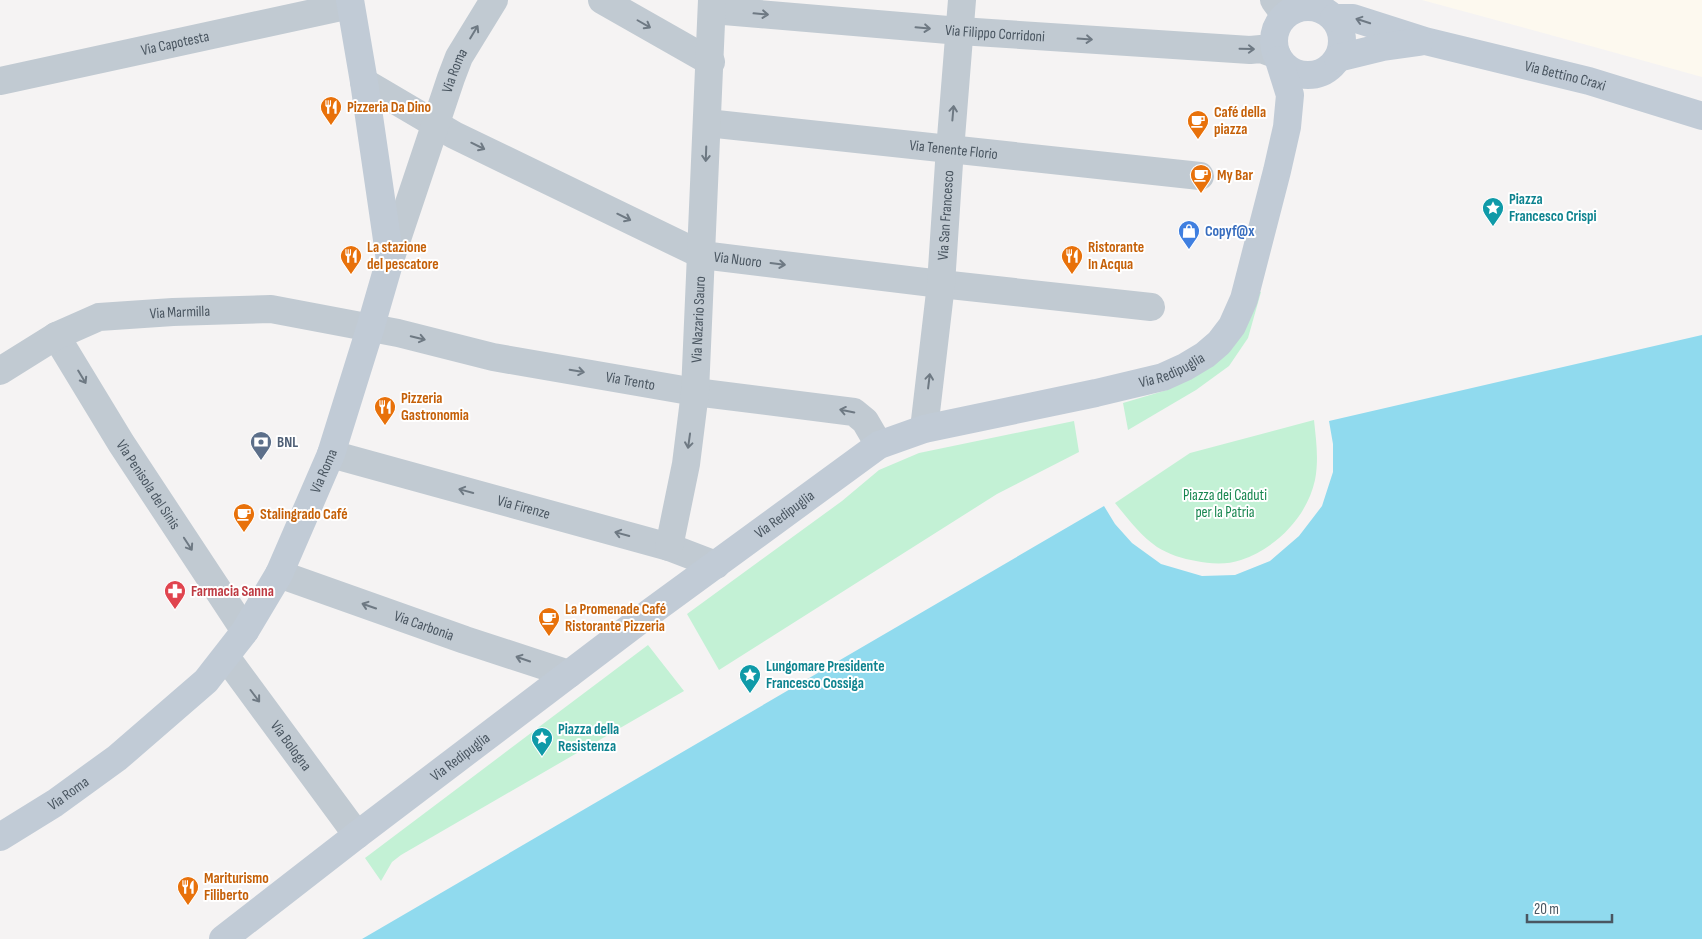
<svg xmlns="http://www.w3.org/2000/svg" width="1702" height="939" font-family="'Sofia Sans Condensed',sans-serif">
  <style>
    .commercial { fill: #fdf9ef }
    .green { fill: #c3f1d5 }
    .water { fill: #90daee }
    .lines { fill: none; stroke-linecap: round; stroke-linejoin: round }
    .street { stroke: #c1cad2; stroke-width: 28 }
    .secondary { stroke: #c1cbd6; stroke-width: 28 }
    .oneway { stroke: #6e7983 }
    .oneway2 { stroke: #6e7984 }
    .labels { text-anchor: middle; stroke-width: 4; stroke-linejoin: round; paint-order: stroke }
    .street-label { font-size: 15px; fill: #4a5661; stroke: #fff }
    .food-label { font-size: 15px; font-weight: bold; fill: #c56008; stroke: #fff; text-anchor: start }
    .culture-label { font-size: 15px; font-weight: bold; fill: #0d838f; stroke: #fff; text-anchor: start }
    .shop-label { font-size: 15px; font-weight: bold; fill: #366cbe; stroke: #fff; text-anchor: start }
    .service-label { font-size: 15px; font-weight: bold; fill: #4e5e75; stroke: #fff; text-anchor: start }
    .park-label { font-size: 15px; fill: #17864f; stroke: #fff }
    .health-label { font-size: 15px; font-weight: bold; fill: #be3a42; stroke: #fff; text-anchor: start }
  </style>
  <rect width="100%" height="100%" fill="#f5f3f3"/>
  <polygon class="commercial" points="1422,0 1702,0 1702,77 1598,48"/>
  <g class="green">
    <polygon points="1255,291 1261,292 1248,338 1229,366 1196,390 1128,430 1123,403 1167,390"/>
    <path d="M 1314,420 C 1316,440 1319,459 1315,480 C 1307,517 1276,548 1241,560 C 1227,565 1210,564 1196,561 C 1183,559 1168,554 1157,547 C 1140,535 1128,519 1115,503 L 1190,453 Z"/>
    <polygon points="1074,421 1079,452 997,494 719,670 687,614 842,501 879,470 919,453"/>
    <polygon points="648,645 684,691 401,855 392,862 381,881 365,858"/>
  </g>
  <polygon class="water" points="1702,335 1702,939 362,939 1104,506 1115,524 1132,543 1161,564 1202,576 1235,575 1270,561 1299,536 1322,506 1333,472 1333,444 1329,421"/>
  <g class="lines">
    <g class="street">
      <polyline points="602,0 711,62"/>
      <polyline points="1274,0 1285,15"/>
      <path id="s1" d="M 712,10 L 960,31 L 1250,50 L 1261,49 L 1277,55"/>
      <path id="s2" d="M 0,81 L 350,5"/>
      <path id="s3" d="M 364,82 L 454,135 L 702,255 L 941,284 L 1151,307"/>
      <path id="s4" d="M 707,123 L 1200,176"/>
      <path id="s5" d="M 390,260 L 451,78 L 459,57 L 494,0"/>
      <path id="s6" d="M 56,336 L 121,443 L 245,631"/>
      <path id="s7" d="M 0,371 L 56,336 L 99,317 L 173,312 L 271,309 L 398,333 L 493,357 L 695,392 L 854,412 L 865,421 L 879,445"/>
      <path id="s8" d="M 924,429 L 941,284 L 949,163 L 962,0"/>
      <path id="s9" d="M 331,454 L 669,547 L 716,565"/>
      <path id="s10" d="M 669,547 L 686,464 L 695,392 L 712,0"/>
      <path id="s11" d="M 279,574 L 465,640 L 569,674"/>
      <path id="s12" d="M 226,657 L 357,835"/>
    </g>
    <g class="secondary">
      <circle cx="1308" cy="41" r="34"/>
      <path id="s13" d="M 1334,18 L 1353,18 L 1425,41 L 1589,81 L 1702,116"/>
      <polyline points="1338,58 1383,47 1419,42"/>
      <path id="s14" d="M 0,837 L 55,803 L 117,758 L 206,681 L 245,631 L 279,574 L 331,454 L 370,329 L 390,260 L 364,82 L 350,0"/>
      <path id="s15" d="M 223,939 L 357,835 L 652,611 L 879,445 L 924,429 L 1096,393 L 1163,377 L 1185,367 L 1205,355 L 1219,343 L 1232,326 L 1244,299 L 1277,171 L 1287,127 L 1290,95 L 1279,60"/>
    </g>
  </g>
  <defs><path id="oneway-shaft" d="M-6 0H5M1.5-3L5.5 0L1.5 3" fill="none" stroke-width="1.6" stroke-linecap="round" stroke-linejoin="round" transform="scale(1.25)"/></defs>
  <g class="oneway">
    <use href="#oneway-shaft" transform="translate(761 14) rotate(5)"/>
    <use href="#oneway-shaft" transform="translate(644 24) rotate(30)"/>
    <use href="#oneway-shaft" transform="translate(923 28) rotate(5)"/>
    <use href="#oneway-shaft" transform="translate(474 32) rotate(-59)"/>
    <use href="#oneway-shaft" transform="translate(1085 39) rotate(4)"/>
    <use href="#oneway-shaft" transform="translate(1247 49) rotate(1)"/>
    <use href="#oneway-shaft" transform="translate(953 113) rotate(-85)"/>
    <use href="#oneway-shaft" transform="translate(478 146) rotate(26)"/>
    <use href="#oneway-shaft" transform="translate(706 154) rotate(92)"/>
    <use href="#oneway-shaft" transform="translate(624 217) rotate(26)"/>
    <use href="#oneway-shaft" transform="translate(778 264) rotate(7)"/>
    <use href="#oneway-shaft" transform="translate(418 338) rotate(14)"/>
    <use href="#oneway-shaft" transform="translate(577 371) rotate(10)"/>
    <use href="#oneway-shaft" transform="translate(82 377) rotate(59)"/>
    <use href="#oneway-shaft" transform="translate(929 381) rotate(-83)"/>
    <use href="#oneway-shaft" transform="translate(847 411) rotate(-169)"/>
    <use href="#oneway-shaft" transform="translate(689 441) rotate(98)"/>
    <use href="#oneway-shaft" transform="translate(466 491) rotate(-165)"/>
    <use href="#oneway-shaft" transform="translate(622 534) rotate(-165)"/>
    <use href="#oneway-shaft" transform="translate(188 544) rotate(57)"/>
    <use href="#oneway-shaft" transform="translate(369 606) rotate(-161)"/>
    <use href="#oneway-shaft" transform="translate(523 659) rotate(-161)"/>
    <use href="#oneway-shaft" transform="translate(255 696) rotate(53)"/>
  </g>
  <use class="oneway2" href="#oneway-shaft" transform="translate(1363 21) rotate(-162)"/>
  <defs>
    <g id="restaurant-pin" transform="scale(1.125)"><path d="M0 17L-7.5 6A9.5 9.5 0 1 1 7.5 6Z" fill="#e8710a" stroke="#fff"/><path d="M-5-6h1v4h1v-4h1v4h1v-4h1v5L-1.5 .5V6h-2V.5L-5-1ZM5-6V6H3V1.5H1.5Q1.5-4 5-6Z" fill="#fff"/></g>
    <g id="cafe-pin" transform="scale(1.125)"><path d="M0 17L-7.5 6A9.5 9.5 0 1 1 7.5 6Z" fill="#e8710a" stroke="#fff"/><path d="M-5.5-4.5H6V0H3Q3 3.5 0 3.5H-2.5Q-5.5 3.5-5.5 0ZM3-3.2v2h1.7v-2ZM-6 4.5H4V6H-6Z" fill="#fff"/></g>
    <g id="sight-pin" transform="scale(1.125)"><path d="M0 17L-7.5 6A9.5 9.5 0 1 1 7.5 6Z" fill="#0f9aa8" stroke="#fff"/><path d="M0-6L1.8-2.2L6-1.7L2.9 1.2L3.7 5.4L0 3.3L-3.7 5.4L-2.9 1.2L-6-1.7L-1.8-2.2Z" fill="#fff"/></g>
    <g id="shop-pin" transform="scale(1.125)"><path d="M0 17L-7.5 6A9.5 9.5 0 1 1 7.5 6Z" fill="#3f7fe0" stroke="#fff"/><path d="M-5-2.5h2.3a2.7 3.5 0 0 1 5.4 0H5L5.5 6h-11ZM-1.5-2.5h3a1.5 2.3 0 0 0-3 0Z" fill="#fff"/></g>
    <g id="bank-pin" transform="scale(1.125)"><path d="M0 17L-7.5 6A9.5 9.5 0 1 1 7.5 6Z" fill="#5c6f8a" stroke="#fff"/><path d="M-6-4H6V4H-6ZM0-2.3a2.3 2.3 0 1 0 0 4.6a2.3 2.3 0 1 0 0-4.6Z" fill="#fff"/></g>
    <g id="pharmacy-pin" transform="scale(1.125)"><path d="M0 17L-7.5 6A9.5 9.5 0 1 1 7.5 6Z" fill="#e0444e" stroke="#fff"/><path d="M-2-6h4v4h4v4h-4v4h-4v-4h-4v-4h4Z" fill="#fff"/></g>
  </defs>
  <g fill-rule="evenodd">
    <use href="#restaurant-pin" x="331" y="107"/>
    <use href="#cafe-pin" x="1198" y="121"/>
    <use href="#cafe-pin" x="1201" y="175"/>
    <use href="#sight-pin" x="1493" y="208"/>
    <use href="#shop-pin" x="1189" y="231"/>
    <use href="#restaurant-pin" x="351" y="256"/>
    <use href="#restaurant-pin" x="1072" y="256"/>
    <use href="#restaurant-pin" x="385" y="407"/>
    <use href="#bank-pin" x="261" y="442"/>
    <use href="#cafe-pin" x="244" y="514"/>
    <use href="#pharmacy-pin" x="175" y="591"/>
    <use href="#cafe-pin" x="549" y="618"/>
    <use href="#sight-pin" x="750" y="675"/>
    <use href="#sight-pin" x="542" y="738"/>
    <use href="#restaurant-pin" x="188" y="887"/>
  </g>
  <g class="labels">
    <g class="street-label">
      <text dy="5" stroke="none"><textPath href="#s1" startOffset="284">Via Filippo Corridoni</textPath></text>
      <text dy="5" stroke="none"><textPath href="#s2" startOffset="179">Via Capotesta</textPath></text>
      <text dy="5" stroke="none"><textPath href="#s5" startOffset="200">Via Roma</textPath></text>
      <text dy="5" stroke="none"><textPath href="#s13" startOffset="239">Via Bettino Craxi</textPath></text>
      <text dy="5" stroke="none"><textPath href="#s4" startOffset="248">Via Tenente Florio</textPath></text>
      <text dy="5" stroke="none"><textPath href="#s8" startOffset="215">Via San Francesco</textPath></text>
      <text dy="5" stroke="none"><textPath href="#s3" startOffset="416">Via Nuoro</textPath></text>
      <text dy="5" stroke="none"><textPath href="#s7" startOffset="194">Via Marmilla</textPath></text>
      <text dy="5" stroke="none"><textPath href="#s10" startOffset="230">Via Nazario Sauro</textPath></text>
      <text dy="5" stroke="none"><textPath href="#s15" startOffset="1124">Via Redipuglia</textPath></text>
      <text dy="5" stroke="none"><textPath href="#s7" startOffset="652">Via Trento</textPath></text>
      <text dy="5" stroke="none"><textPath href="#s14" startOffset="501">Via Roma</textPath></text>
      <text dy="5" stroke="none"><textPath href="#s6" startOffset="175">Via Penisola del Sinis</textPath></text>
      <text dy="5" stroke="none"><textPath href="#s9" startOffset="200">Via Firenze</textPath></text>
      <text dy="5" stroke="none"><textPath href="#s15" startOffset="704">Via Redipuglia</textPath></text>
      <text dy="5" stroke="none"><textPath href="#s11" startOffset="154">Via Carbonia</textPath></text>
      <text dy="5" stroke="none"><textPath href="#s12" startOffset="110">Via Bologna</textPath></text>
      <text dy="5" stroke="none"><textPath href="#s15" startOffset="299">Via Redipuglia</textPath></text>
      <text dy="5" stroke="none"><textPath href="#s14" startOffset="81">Via Roma</textPath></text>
    </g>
    <g class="food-label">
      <text x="347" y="112">Pizzeria Da Dino</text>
      <text x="1214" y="117">Café della<tspan x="1214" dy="17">piazza</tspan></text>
      <text x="1217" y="180">My Bar</text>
      <text x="367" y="252">La stazione<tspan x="367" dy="17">del pescatore</tspan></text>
      <text x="1088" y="252">Ristorante<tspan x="1088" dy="17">In Acqua</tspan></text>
      <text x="401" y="403">Pizzeria<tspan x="401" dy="17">Gastronomia</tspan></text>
      <text x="260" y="519">Stalingrado Café</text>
      <text x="565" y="614">La Promenade Café<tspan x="565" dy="17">Ristorante Pizzeria</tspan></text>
      <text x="204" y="883">Mariturismo<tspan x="204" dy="17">Filiberto</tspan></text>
    </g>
    <g class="culture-label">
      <text x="1509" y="204">Piazza<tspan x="1509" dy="17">Francesco Crispi</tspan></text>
      <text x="766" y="671">Lungomare Presidente<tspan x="766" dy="17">Francesco Cossiga</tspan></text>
      <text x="558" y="734">Piazza della<tspan x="558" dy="17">Resistenza</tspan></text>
    </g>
    <g class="shop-label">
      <text x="1205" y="236">Copyf@x</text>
    </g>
    <g class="service-label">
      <text x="277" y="447">BNL</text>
    </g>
    <g class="park-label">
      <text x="1225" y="500">Piazza dei Caduti<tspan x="1225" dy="17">per la Patria</tspan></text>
    </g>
    <g class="health-label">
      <text x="191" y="596">Farmacia Sanna</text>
    </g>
  </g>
  <path d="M1527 914v8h85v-8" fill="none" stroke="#4a5661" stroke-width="2.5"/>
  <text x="1534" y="914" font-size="15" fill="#4a5661" stroke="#ffffff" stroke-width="4" paint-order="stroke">20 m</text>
</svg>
